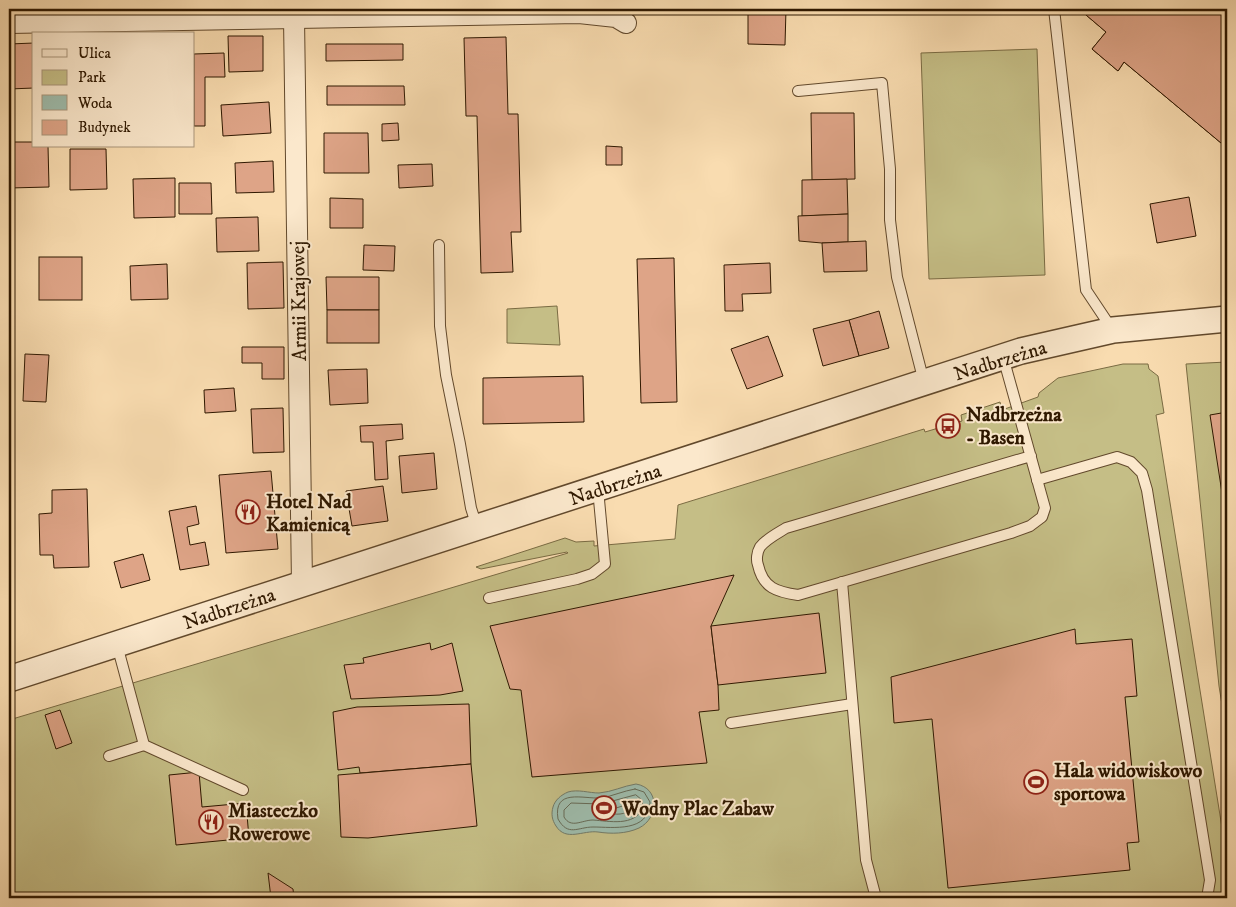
<svg xmlns="http://www.w3.org/2000/svg" width="1236" height="907" font-family="'IM FELL DW Pica',serif">
  <style>
    .green { fill: #c5be86; stroke: #7a6b43 }
    .water { fill: #9ebcac; stroke: #727a67 }
    .lines { fill: none; stroke-linecap: round; stroke-linejoin: round }
    .shore { stroke: #666a56; stroke-width: 1 }
    .building { fill: #dea487; stroke: #2f1800 }
    .service-casing { stroke: #62492c; stroke-width: 12 }
    .minor-casing { stroke: #62492c; stroke-width: 22 }
    .tertiary-casing { stroke: #62492c; stroke-width: 28 }
    .service { stroke: #fbe8cc; stroke-width: 10 }
    .minor { stroke: #fbe8cc; stroke-width: 20 }
    .tertiary { stroke: #fbe8cc; stroke-width: 25 }
    .labels { text-anchor: middle; stroke-width: 4; stroke-linejoin: round; paint-order: stroke }
    .street-label { font-size: 20px; fill: #2f1800; stroke: #fbe8cc }
    .poi-label { font-size: 20px; font-weight: bold; fill: #2f1800; stroke: #fbe8cc; text-anchor: start }
  </style>
  <rect width="100%" height="100%" fill="#f9dcb0"/>
  <filter id="stains"><feTurbulence type="fractalNoise" baseFrequency=".004" numOctaves="4"/><feColorMatrix values="0 0 0 0 .2 0 0 0 0 .09 0 0 0 0 .02 0 0 0 .5 -.17"/></filter>
  <radialGradient id="worn" r=".72"><stop offset=".6" stop-color="#630" stop-opacity="0"/><stop offset="1" stop-color="#630" stop-opacity=".3"/></radialGradient>
  <g class="green">
    <polygon points="1037,49 1045,275 929,279 921,53"/>
    <polygon points="557,306 560,345 507,343 507,309"/>
    <polygon points="1227,362 1227,736 1219,686 1186,364"/>
    <polygon points="1123,364 1148,364 1149,369 1158,376 1164,413 1156,415 1227,859 1227,898 9,898 9,720 568,553 567,552 481,569 476,567 565,538 576,542 594,541 594,546 675,539 678,505 924,429 925,432 962,421 961,415 1000,402 1002,410 1038,397 1039,393 1058,378"/>
  </g>
  <path class="water" d="M 636,784 C 660,788 659,818 639,828 C 626,834 611,834 598,832 C 583,830 566,842 556,826 C 552,820 551,814 553,807 C 555,800 561,795 568,792 C 578,789 589,793 599,793 C 612,792 623,786 636,784 Z"/>
  <g class="lines">
    <g class="shore">
      <path d="M 635,789 L 644,792 L 650,802 C 649,833 613,827 593,827 C 578,827 568,837 558,819 C 553,788 583,799 601,798 C 613,796 623,791 635,789 Z"/>
      <path d="M 636,795 L 642,800 L 643,808 C 634,827 609,821 593,820 C 582,820 571,829 564,817 L 564,810 L 571,803 L 601,804 Z"/>
      <path d="M 633,803 L 635,807 C 630,813 618,816 610,813 L 611,810 Z"/>
    </g>
  </g>
  <g class="building">
    <polygon points="748,9 786,9 785,45 748,44"/>
    <polygon points="1079,9 1100,9 1124,27 1139,9 1225,9 1201,37 1227,59 1227,148 1124,62 1118,71 1092,49 1106,32"/>
    <polygon points="1079,9 1227,9 1227,148 1124,62 1118,71 1092,49 1106,32"/>
    <polygon points="228,36 263,36 263,71 229,72"/>
    <polygon points="506,37 508,114 518,114 521,232 511,232 513,272 481,273 477,116 466,116 464,38"/>
    <polygon points="34,43 34,88 9,89 9,44"/>
    <polygon points="326,44 403,44 403,60 326,61"/>
    <polygon points="224,53 225,77 205,77 205,126 194,126 194,54"/>
    <polygon points="327,86 404,86 405,105 327,105"/>
    <polygon points="269,102 271,133 223,136 221,105"/>
    <polygon points="811,113 854,113 855,179 812,180"/>
    <polygon points="398,123 399,140 382,141 382,124"/>
    <polygon points="324,133 368,133 369,173 324,173"/>
    <polygon points="9,142 34,142 34,146 48,146 49,187 9,188"/>
    <polygon points="606,146 622,147 622,165 606,165"/>
    <polygon points="70,149 106,149 107,189 70,190"/>
    <polygon points="273,161 274,192 236,193 235,163"/>
    <polygon points="432,164 433,186 399,188 398,165"/>
    <polygon points="175,178 175,217 134,218 133,179"/>
    <polygon points="847,179 848,214 802,216 802,180"/>
    <polygon points="179,183 211,183 212,214 179,214"/>
    <polygon points="1189,197 1196,236 1157,243 1150,204"/>
    <polygon points="330,198 363,199 363,228 330,228"/>
    <polygon points="848,214 848,242 822,243 799,241 798,216"/>
    <polygon points="258,217 259,251 217,252 216,218"/>
    <polygon points="866,241 867,271 824,272 822,243"/>
    <polygon points="364,245 395,246 394,271 363,270"/>
    <rect x="39" y="257" width="43" height="43"/>
    <polygon points="674,258 677,402 641,403 637,259"/>
    <polygon points="283,262 284,308 248,309 247,263"/>
    <polygon points="770,263 771,293 742,294 743,311 725,311 724,265"/>
    <polygon points="167,264 168,299 131,300 130,266"/>
    <polygon points="326,277 379,277 379,310 327,310"/>
    <rect x="327" y="310" width="52" height="33"/>
    <polygon points="879,311 889,348 859,356 849,320"/>
    <polygon points="849,320 859,356 823,366 813,329"/>
    <polygon points="768,336 783,376 747,389 731,349"/>
    <polygon points="242,347 284,347 284,379 262,379 262,363 242,363"/>
    <polygon points="25,354 49,355 46,402 23,401"/>
    <polygon points="367,369 368,403 330,405 328,370"/>
    <polygon points="583,376 584,422 483,424 483,378"/>
    <polygon points="234,388 236,411 205,413 204,390"/>
    <polygon points="283,408 284,452 253,453 251,409"/>
    <polygon points="1227,412 1227,506 1224,506 1210,415"/>
    <polygon points="402,424 403,439 386,441 388,479 375,480 373,442 361,442 360,426"/>
    <polygon points="434,453 437,489 402,493 399,456"/>
    <polygon points="271,471 278,549 226,553 219,475"/>
    <polygon points="383,486 388,521 352,526 346,491"/>
    <polygon points="87,489 89,567 54,568 53,555 40,555 39,514 52,513 52,490"/>
    <polygon points="196,506 199,524 187,527 190,545 205,542 209,565 180,570 169,511"/>
    <polygon points="143,554 150,580 121,588 114,562"/>
    <polygon points="734,575 711,626 718,685 719,710 699,712 707,763 532,777 521,690 510,689 490,626"/>
    <polygon points="819,613 826,673 718,685 711,626"/>
    <polygon points="1075,629 1076,644 1132,639 1137,696 1125,697 1139,842 1127,843 1130,870 948,888 932,719 894,723 891,677"/>
    <polygon points="430,643 431,650 452,643 463,691 440,695 351,699 344,665 364,663 363,658"/>
    <polygon points="469,704 471,764 360,773 359,767 338,770 333,712 357,707"/>
    <polygon points="60,710 72,743 56,749 45,715"/>
    <polygon points="471,764 477,826 368,838 341,837 338,775"/>
    <polygon points="199,772 202,807 246,803 249,838 176,845 169,775"/>
    <polygon points="268,873 293,889 294,898 271,898"/>
  </g>
  <g class="lines">
    <g class="service-casing">
      <g id="service">
        <polyline points="1054,9 1086,290 1112,329"/>
        <polyline points="798,91 882,83 890,169 890,220 897,277 924,382"/>
        <polyline points="439,245 440,326 446,375 460,444 471,508 477,527"/>
        <path d="M 1003,357 L 1045,508 L 1042,517 L 1030,526 L 1011,533 L 798,595 C 777,592 763,588 758,565 C 756,560 757,552 760,547 C 766,539 778,533 786,528 L 1031,456"/>
        <polyline points="1037,480 1117,457 1131,462 1142,473 1147,490 1210,880 1207,898"/>
        <polyline points="842,582 866,860 876,898"/>
        <polyline points="489,598 577,579 592,574 605,564 598,489"/>
        <polyline points="117,645 144,745 243,790"/>
        <polyline points="731,723 852,704"/>
        <polyline points="109,756 144,745"/>
      </g>
    </g>
    <g class="minor-casing">
      <g id="minor">
        <polyline points="294,18 302,584"/>
        <polyline points="9,23 579,13 616,17 626,23"/>
      </g>
    </g>
    <g class="tertiary-casing">
      <polyline id="tertiary" points="9,679 1021,351 1113,330 1227,319"/>
    </g>
    <use href="#service" class="service"/>
    <use href="#minor" class="minor"/>
    <use href="#tertiary" class="tertiary"/>
  </g>
  <defs>
    <g id="bus-ring" transform="scale(1.25)"><circle r="9.5" fill="#fbe8cc" stroke="#8f2418" stroke-width="1.5"/><path d="M-5-6H5V4H4V6H2V4H-2V6H-4V4H-5ZM-3.5-4V0h7V-4ZM-3.5 1.2v1.5H-2V1.2ZM2 1.2v1.5H3.5V1.2Z" fill="#8f2418"/></g>
    <g id="restaurant-ring" transform="scale(1.25)"><circle r="9.5" fill="#fbe8cc" stroke="#8f2418" stroke-width="1.5"/><path d="M-5-6h1v4h1v-4h1v4h1v-4h1v5L-1.5 .5V6h-2V.5L-5-1ZM5-6V6H3V1.5H1.5Q1.5-4 5-6Z" fill="#8f2418"/></g>
    <g id="stadium-ring" transform="scale(1.25)"><circle r="9.5" fill="#fbe8cc" stroke="#8f2418" stroke-width="1.5"/><path d="M0-5a6.5 5 0 1 0 0 10a6.5 5 0 1 0 0-10ZM-3.5-1.8h7v3.6h-7Z" fill="#8f2418"/></g>
  </defs>
  <g fill-rule="evenodd">
    <use href="#bus-ring" x="948" y="426"/>
    <use href="#restaurant-ring" x="248" y="512"/>
    <use href="#stadium-ring" x="1036" y="782"/>
    <use href="#stadium-ring" x="604" y="808"/>
    <use href="#restaurant-ring" x="211" y="822"/>
  </g>
  <g class="labels">
    <g class="street-label">
      <text transform="translate(298 301) rotate(-91)" y="7">Armii Krajowej</text>
      <text transform="translate(1000 360) rotate(-17)" y="7">Nadbrzeżna</text>
      <text transform="translate(615 484) rotate(-18)" y="7">Nadbrzeżna</text>
      <text transform="translate(229 608) rotate(-18)" y="7">Nadbrzeżna</text>
    </g>
    <g class="poi-label">
      <text x="966" y="421">Nadbrzeżna<tspan x="966" dy="23">- Basen</tspan></text>
      <text x="266" y="508">Hotel Nad<tspan x="266" dy="23">Kamienicą</tspan></text>
      <text x="1054" y="777">Hala widowiskowo<tspan x="1054" dy="23">sportowa</tspan></text>
      <text x="622" y="815">Wodny Plac Zabaw</text>
      <text x="228" y="817">Miasteczko<tspan x="228" dy="23">Rowerowe</tspan></text>
    </g>
  </g>
  <rect width="1236" height="907" fill="none" stroke="#f9dcb0" stroke-width="30"/>
  <rect x="10" y="10" width="1216" height="887" fill="none" stroke="#2f1800" stroke-width="2.5"/>
  <rect x="15" y="15" width="1206" height="877" fill="none" stroke="#2f1800"/>
  <rect x="32" y="32" width="162" height="115" fill="#fbe8cc" stroke="#a9957a"/>
  <rect x="42" y="49" width="25" height="8" fill="#fbe8cc" stroke="#a9957a"/>
  <text x="78" y="58" font-size="15" fill="#2f1800">Ulica</text>
  <rect x="42" y="70" width="25" height="15" fill="#c5be86" stroke="#a9957a"/>
  <text x="78" y="82" font-size="15" fill="#2f1800">Park</text>
  <rect x="42" y="95" width="25" height="15" fill="#9ebcac" stroke="#a9957a"/>
  <text x="78" y="108" font-size="15" fill="#2f1800">Woda</text>
  <rect x="42" y="120" width="25" height="15" fill="#dea487" stroke="#a9957a"/>
  <text x="78" y="132" font-size="15" fill="#2f1800">Budynek</text>
  <rect width="100%" height="100%" filter="url(#stains)"/>
  <rect width="100%" height="100%" fill="url(#worn)"/>
</svg>
